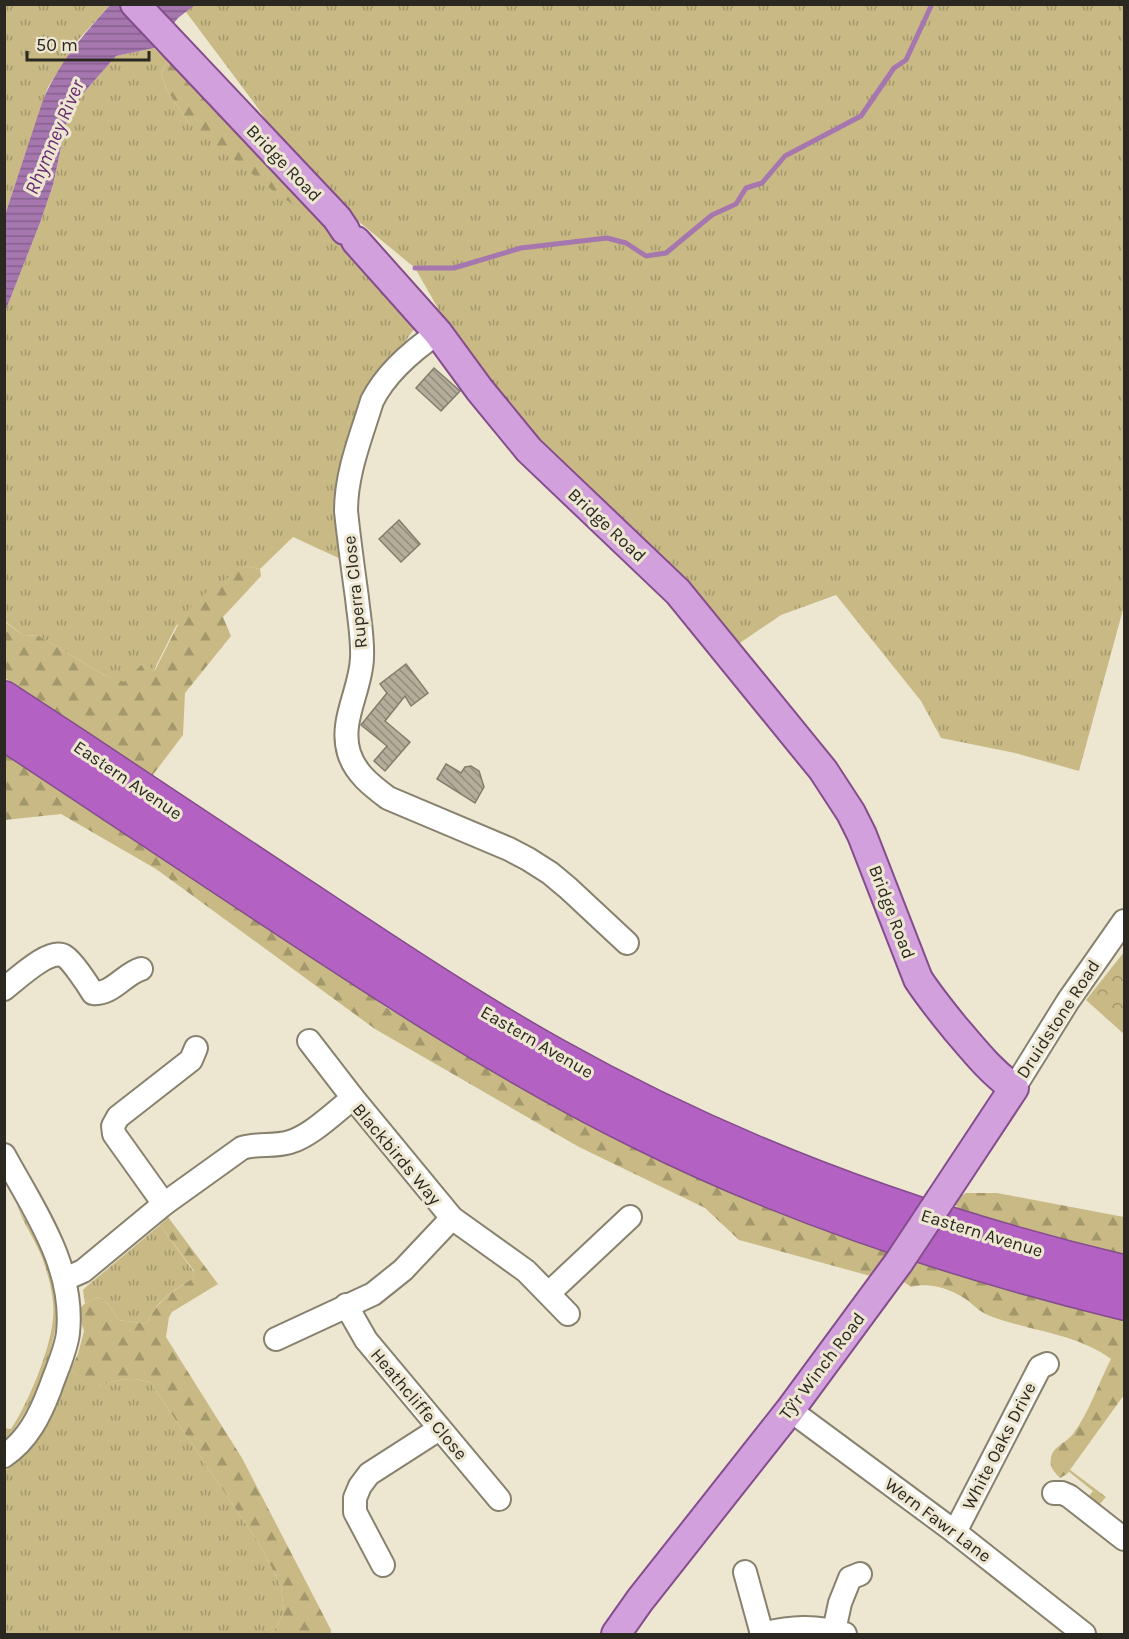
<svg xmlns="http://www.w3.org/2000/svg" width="1129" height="1639" font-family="Karla,sans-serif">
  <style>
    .grass { fill: url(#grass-tufts) }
    .forest { fill: url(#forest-firs) }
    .park { fill: url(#park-crowns) }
    .water { fill: url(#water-rules) }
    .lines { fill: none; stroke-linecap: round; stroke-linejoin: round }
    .stream { stroke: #a676af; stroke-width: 5 }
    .building { fill: url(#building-back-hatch); stroke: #837e6a; stroke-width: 1.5 }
    .minor-casing { stroke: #87816e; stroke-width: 26 }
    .major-casing { stroke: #844d8b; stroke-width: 32 }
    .highway-casing { stroke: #844d8b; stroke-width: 36 }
    .minor { stroke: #fff; stroke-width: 22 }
    .major { stroke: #d2a0dc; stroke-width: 28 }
    .highway { stroke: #b461c4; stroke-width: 33 }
    .major-bridge-casing { stroke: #844d8b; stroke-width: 32; stroke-linecap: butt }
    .major-bridge { stroke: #d2a0dc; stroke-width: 28 }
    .labels { text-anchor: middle; stroke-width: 6; stroke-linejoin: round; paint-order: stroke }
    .street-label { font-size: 18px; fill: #2a2820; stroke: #ede7d2 }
    .water-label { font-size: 20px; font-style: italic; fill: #662a71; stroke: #ede7d2 }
  </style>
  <defs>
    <pattern id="grass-tufts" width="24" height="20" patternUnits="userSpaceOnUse" patternTransform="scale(1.5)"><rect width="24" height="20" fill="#c9ba85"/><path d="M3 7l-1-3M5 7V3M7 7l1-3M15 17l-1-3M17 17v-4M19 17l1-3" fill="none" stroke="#a3976c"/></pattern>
    <pattern id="forest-firs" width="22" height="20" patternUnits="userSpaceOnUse" patternTransform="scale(1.5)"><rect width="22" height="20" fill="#c9ba85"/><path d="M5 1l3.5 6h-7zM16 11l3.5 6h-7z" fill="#a3976c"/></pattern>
    <pattern id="park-crowns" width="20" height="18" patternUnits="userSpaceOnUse" patternTransform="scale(1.5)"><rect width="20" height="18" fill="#c9ba85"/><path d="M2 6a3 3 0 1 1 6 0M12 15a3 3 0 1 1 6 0" fill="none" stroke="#a3976c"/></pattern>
    <pattern id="water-rules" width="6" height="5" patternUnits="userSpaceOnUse" patternTransform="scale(1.5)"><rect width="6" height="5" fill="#a676af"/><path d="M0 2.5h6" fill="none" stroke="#87618e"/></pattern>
    <pattern id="building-back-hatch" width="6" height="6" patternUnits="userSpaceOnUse" patternTransform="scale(1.5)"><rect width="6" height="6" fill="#b3ad99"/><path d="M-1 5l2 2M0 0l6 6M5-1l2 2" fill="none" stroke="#928d7c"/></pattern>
  </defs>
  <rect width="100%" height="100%" fill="#ede7d2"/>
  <g class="grass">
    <polygon points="195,4 1124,5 1124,606 1079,771 1015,753 941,738 921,701 836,595 781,615 734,647 563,476 452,333 415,268 335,202 285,148 255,104 186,12"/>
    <polygon points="5,5 110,5 79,39 48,87 5,215"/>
    <polygon points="154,48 158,52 160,50 169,60 161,72 166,89 189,123 306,205 415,323 415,328 406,340 408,347 377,374 345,561 293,537 260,569 246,566 176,626 154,670 142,664 124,683 104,675 39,636 23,635 5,621 5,312 40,223 53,185 66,124 80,97 116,56"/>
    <path d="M 17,1205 C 31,1231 47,1257 55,1285 C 67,1324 34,1413 5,1439 L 4,1428 L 11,1429 C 28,1404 51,1348 53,1318 C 55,1298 48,1273 41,1255 C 34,1238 23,1223 17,1205 Z"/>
    <path d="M 160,1225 L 194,1272 L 193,1278 C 171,1293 158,1298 147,1324 L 119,1320 L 107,1303 L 98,1297 L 85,1304 L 83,1290 L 87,1286 Z"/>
    <path d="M 71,1368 C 93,1398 102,1379 131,1379 C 137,1379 144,1381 150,1382 L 260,1545 L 281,1586 L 284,1612 L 274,1631 L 269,1634 L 5,1634 L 5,1471 C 45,1441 53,1414 71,1368 Z"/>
    <polygon points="1069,1469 1106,1497 1099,1505 1086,1500 1093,1491 1068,1471"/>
  </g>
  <g class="forest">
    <polygon points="169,60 306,205 295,206 272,190 189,123 166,89 161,72"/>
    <polygon points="246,566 260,569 261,576 223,617 231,636 185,693 183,735 152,776 5,678 4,621 23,635 39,636 104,675 124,682 142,664 155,670 183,615 208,591"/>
    <polygon points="4,751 265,920 387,1008 628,1145 888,1251 883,1264 874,1277 739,1240 705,1208 579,1147 375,1029 156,869 61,814 5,820"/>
    <polygon points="966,1193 997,1193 1124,1217 1124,1258 959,1212 954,1200"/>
    <path d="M 168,1217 L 218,1284 L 172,1312 L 169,1317 L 166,1337 L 242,1458 L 331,1630 L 331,1634 L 269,1634 L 274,1631 L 284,1612 L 281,1586 L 260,1545 L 150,1382 C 144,1381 137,1379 131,1379 C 102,1379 93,1399 71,1368 L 78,1354 L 84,1331 L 78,1312 L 83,1305 L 98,1297 L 107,1303 L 119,1320 L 147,1324 C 158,1299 171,1293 193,1278 L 194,1271 L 160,1225 Z"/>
    <path d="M 916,1261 L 1124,1320 L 1124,1395 L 1067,1474 L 1060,1478 C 1054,1472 1049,1467 1051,1458 C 1053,1446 1066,1443 1073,1434 C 1090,1411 1098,1384 1111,1359 C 1076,1333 1029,1331 990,1316 C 979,1312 973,1304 964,1298 C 948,1288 929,1282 911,1287 L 904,1282 L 901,1274 Z"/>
  </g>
  <polygon class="park" points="1124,952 1124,1034 1086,1000"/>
  <path class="water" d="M 110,5 L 195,5 L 178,18 L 154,48 L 116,56 L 80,97 L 66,124 L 53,185 L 40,223 L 5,312 L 5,215 L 42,103 C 57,65 83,35 110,5 Z"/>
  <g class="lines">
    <polyline class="stream" points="415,268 454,268 521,248 607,238 626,243 646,256 666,253 712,215 736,204 746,188 762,183 785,156 861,116 894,68 906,60 932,4"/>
  </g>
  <g class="building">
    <polygon points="434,368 460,391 441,411 416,388"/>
    <polygon points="399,520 420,544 401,562 379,539"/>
    <polygon points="406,664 428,693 411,706 405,696 385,721 410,742 385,771 374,761 387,746 361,725 387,693 380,684"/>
    <polygon points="446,764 461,773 465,767 471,766 479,771 484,787 475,803 437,779"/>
  </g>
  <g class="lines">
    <g class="minor-casing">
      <g id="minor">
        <path d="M 438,333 C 413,350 386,373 372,401 C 361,437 346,473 346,511 C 349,540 353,569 357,598 C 359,618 363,638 362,658 C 361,690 339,721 349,753 C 355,773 372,786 388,798 L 509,849 L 528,859 L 550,873 L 568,888 L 627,943"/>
        <path d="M 4,989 C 16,980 50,947 64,956 C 71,959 88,985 93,993 C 112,995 124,974 141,969"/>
        <polyline points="309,1041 353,1098 452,1218 526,1271 568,1314"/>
        <polyline points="1014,1088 1068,1001 1124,921"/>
        <path d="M 4,1155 C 34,1210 75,1267 68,1333 C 66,1351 56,1371 50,1389 C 40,1415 28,1440 4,1456"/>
        <polyline points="164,1204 114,1134 113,1126 118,1117 191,1060 196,1048"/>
        <path d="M 65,1279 L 83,1271 L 164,1204 L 242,1148 C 258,1143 274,1147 290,1142 C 311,1136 335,1112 353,1098"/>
        <polyline points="549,1293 630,1217"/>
        <polyline points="346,1305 366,1340 499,1499"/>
        <polyline points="276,1339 373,1294 403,1270 452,1218"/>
        <polyline points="790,1410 955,1532 1084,1634"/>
        <polyline points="1054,1493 1062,1493 1069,1496 1124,1539"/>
        <polyline points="955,1532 1040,1367 1047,1364"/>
        <polyline points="383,1565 355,1512 355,1498 360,1486 369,1474 439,1429"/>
        <polyline points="745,1572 762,1634"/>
        <polyline points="834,1631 840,1603 850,1578 860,1574"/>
        <path d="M 761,1634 C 790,1627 816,1625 845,1634"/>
      </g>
    </g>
    <g class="major-casing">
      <g id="major">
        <polyline points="135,4 337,218 345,230"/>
        <path d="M 356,241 L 438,333 L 479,389 L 529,450 L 678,592 L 823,770 L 851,813 L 862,835 L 918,979 C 929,996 942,1012 955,1028 C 974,1050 990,1071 1014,1088 L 940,1200"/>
        <polyline points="616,1634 640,1600 790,1410 899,1262"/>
      </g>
    </g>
    <g class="highway-casing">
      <g id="highway">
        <path d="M 4,698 C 102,762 199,827 297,892 C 381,948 466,1005 555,1055 C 733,1155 926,1225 1124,1272"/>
        <path d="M 4,733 C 95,793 185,853 275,913 C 393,991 512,1069 640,1132 C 794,1209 957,1262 1124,1303"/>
      </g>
    </g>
    <use href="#minor" class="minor"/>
    <use href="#major" class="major"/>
    <use href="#highway" class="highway"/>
    <g class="major-bridge-casing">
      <polyline id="major-bridge" points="899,1262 940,1200"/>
    </g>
    <use href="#major-bridge" class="major-bridge"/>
  </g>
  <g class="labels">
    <g class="street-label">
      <text transform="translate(284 163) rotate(46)" y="6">Bridge Road</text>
      <text transform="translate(607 525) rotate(43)" y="6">Bridge Road</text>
      <text transform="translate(355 592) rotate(-96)" y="6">Ruperra Close</text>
      <text transform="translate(128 780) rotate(34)" y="6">Eastern Avenue</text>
      <text transform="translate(892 912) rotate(69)" y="6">Bridge Road</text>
      <text transform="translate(1058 1019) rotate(-57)" y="6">Druidstone Road</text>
      <text transform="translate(537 1042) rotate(30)" y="6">Eastern Avenue</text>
      <text transform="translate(397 1154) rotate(50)" y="6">Blackbirds Way</text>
      <text transform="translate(982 1233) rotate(17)" y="6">Eastern Avenue</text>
      <text transform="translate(822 1366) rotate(-53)" y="6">Tŷ'r Winch Road</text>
      <text transform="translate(419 1404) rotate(50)" y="6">Heathcliffe Close</text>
      <text transform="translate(999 1446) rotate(-63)" y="6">White Oaks Drive</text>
      <text transform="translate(938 1520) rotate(37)" y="6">Wern Fawr Lane</text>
    </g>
    <g class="water-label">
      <text transform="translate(54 137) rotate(-67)" y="7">Rhymney River</text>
    </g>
  </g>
  <rect width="1129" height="1639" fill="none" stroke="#2a2820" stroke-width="12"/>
  <path d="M27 51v9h122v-9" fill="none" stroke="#2a2820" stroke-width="3"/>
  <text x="36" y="51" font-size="18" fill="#2a2820" stroke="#ede7d2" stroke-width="4.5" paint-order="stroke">50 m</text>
</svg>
